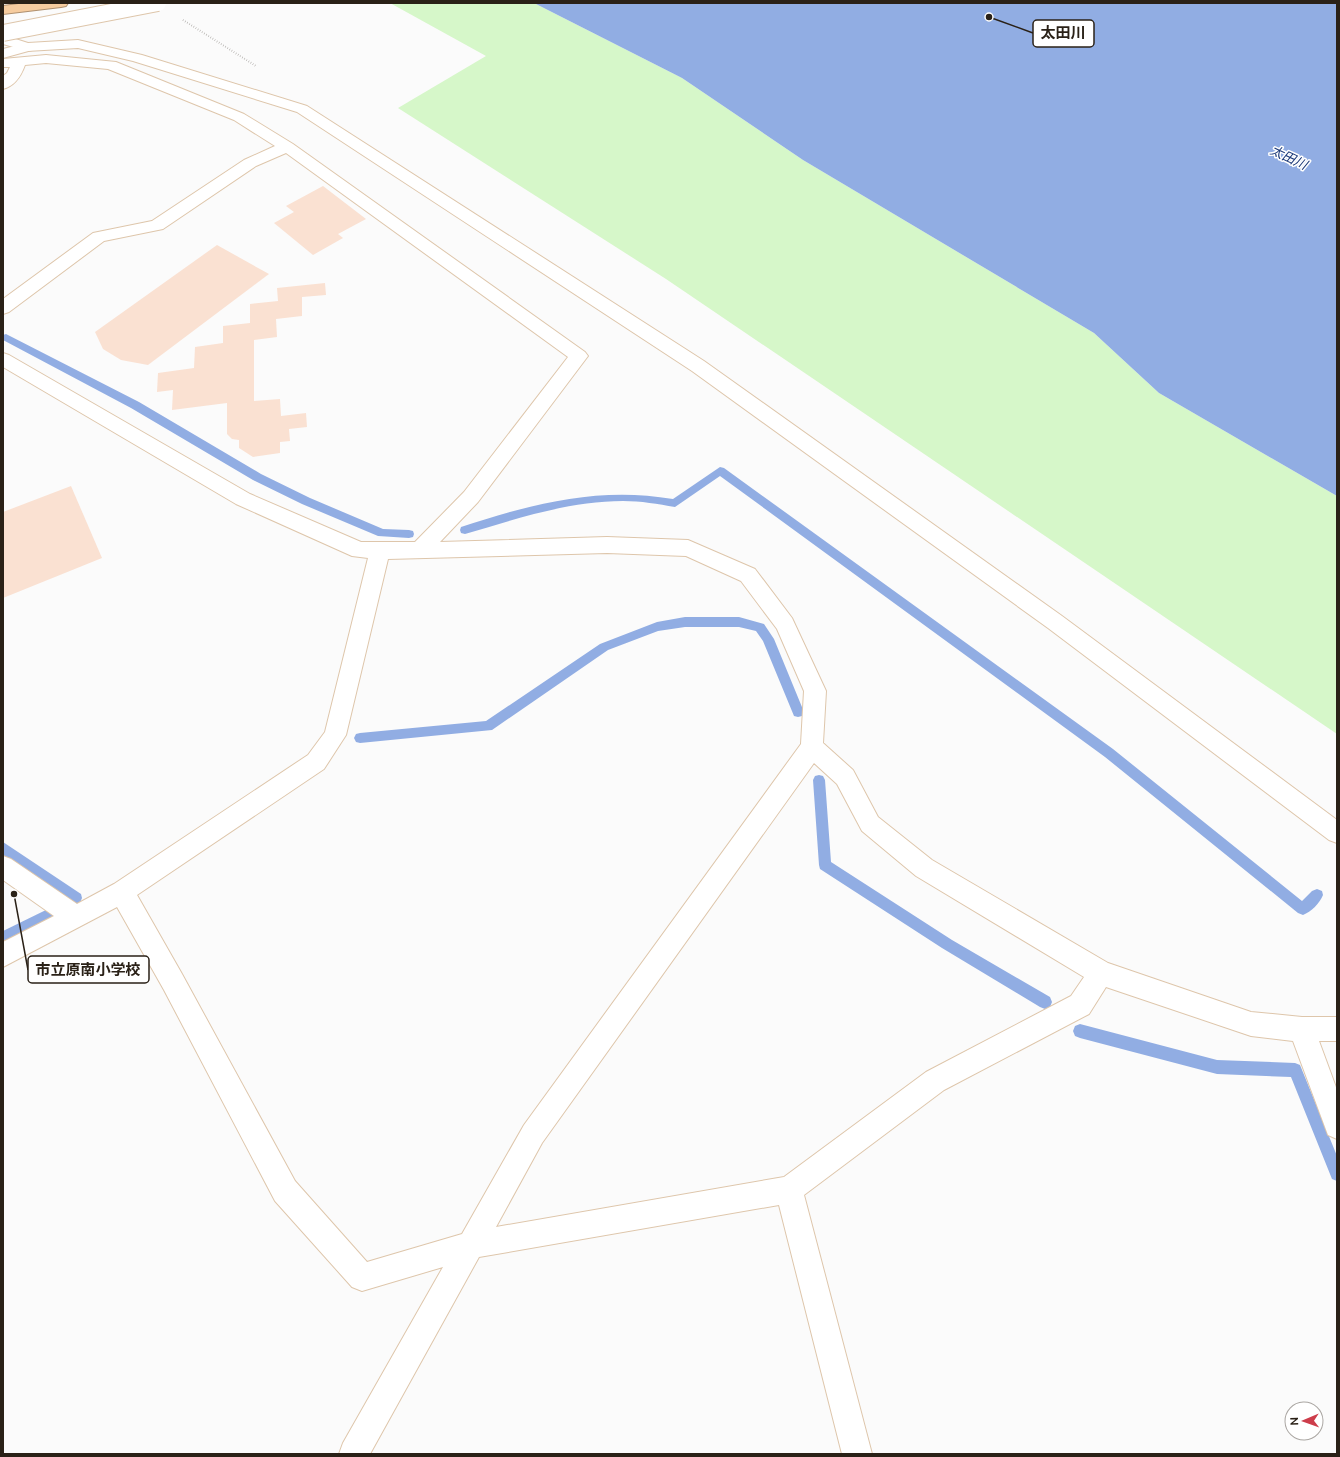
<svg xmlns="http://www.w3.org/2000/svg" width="1340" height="1457" font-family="Mulish,'Noto Sans JP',sans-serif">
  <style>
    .green { fill: #d6f7c9 }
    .water { fill: #91ade3 }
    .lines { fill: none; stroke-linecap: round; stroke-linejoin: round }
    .stream { fill: #91ade3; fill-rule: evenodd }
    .building { fill: #fae1d2 }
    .lane-casing { stroke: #dec6ab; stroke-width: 2 }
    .street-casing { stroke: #dec6ab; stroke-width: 2 }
    .highway-casing { stroke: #af906f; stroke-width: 2 }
    .path { stroke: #9c9894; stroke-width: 2; stroke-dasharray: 0.5 2; stroke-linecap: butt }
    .lane { fill: #fff; fill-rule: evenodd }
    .street { fill: #fff; fill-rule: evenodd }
    .highway { fill: #f6cc9f; fill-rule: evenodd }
    .street-bridge-casing { stroke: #dec6ab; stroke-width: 18; stroke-linecap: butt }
    .street-bridge { stroke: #fff; stroke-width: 16 }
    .labels { text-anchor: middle; stroke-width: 3; stroke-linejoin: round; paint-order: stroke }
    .far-water-label { font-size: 13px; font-style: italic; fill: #1b3979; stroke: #fff }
    .leader { fill: none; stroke: #2a2117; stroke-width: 1.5 }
    .callout-dot { fill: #2a2117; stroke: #fff; stroke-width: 1.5 }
    .callout { fill: #fff; stroke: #2a2117; stroke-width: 1.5 }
    .callout-label { font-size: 15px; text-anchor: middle; font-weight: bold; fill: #2a2117 }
  </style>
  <rect width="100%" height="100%" fill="#fbfbfb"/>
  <polygon class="green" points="390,3 534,3 682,78 803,160 1094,333 1159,393 1337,496 1337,734 666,279 398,108 486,56"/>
  <polygon class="water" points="534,3 1337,3 1337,496 1159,393 1094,333 803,160 682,78"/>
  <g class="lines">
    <g class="stream">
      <polygon points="6,334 139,402 261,474 310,498 383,529 409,530 413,531 414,534 413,537 409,538 378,536 302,504 253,480 131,408 3,340 3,335"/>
      <path d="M 720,467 L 724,468 L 1113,749 L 1302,901 L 1312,891 L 1317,889 L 1322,891 L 1323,895 C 1320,903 1311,912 1303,915 L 1298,913 L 1105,757 L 720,476 L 675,507 C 658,504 641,501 623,501 C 569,501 516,519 465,534 L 461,533 L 460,530 L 461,527 C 532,504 598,486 673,499 Z"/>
      <polygon points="685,617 739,617 764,624 774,639 804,712 802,716 798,717 794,716 763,641 756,631 739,627 685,627 658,631 608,650 492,730 360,743 356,742 354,738 356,734 360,733 486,721 600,644 657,622"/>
      <polygon points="819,775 823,776 825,780 831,862 952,940 1050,997 1052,1002 1050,1007 1045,1009 1040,1007 942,948 820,869 819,865 813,780 815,776"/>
      <polygon points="3,842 81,894 82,898 79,905 74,907 69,905 68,900 3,855"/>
      <polygon points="48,909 53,911 55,915 53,919 3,944 3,931"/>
      <polygon points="1080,1024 1217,1060 1295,1063 1300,1065 1337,1156 1337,1181 1332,1179 1291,1077 1217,1074 1080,1038 1075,1036 1073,1031 1075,1026"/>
    </g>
  </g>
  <g class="building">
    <polygon points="323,186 366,219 338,234 343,238 313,255 274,223 294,212 286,206"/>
    <polygon points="217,245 269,274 148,365 121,360 103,349 95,332"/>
    <polygon points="325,283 326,295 302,297 302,316 276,319 277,337 254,340 254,401 280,399 281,416 306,413 307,427 289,429 290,441 280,442 280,453 253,457 239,448 239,440 232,439 227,434 227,403 172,410 173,390 157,392 158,373 194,368 195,347 223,343 223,326 250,323 250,304 278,301 277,288"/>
    <polygon points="71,486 102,558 3,598 3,512"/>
  </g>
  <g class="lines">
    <g class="lane-casing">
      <polygon id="lane" points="27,43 32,44 34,47 32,50 3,58 3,49"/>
    </g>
    <g class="street-casing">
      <g id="street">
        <polygon points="3,35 28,43 78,40 142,55 307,106 704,361 1062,616 1337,820 1337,843 1329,840 1048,628 692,371 297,112 133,61 78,48 27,51 3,44"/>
        <path d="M 46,55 L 116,62 L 244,114 L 293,144 L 585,352 L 588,356 L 585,360 L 478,502 L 440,542 L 607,537 L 688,540 L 755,569 L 792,618 L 826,691 L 823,743 L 853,770 L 878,817 L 932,860 L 1108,963 L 1251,1012 L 1302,1017 L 1337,1017 L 1337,1041 L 1319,1041 L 1337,1090 L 1337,1139 L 1328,1135 L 1293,1041 L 1251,1036 L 1106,987 L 1089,1014 L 944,1090 L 804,1195 L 872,1454 L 842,1454 L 779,1205 L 479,1257 L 370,1454 L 339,1454 L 343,1443 L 443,1267 L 362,1291 L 352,1287 L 275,1201 L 164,990 L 117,907 L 3,967 L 3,942 L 54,916 L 3,880 L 3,856 L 11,859 L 77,904 L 114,884 L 308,755 L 325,732 L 368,558 L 352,556 L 236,504 L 3,367 L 3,353 L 9,355 L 250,494 L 361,542 L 415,542 L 464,492 L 568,357 L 286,153 L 256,166 L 163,229 L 104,241 L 9,312 L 3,314 L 3,299 L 93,233 L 152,221 L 244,160 L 275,146 L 234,120 L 108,69 L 46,63 L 25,65 C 21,76 15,86 3,89 L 3,76 L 7,73 L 10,67 L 3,67 L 3,59 ZM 607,553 L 686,556 L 741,581 L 777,629 L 804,691 L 801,744 L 524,1125 L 462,1234 L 367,1262 L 295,1181 L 182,974 L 137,895 L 324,769 L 346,735 L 388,559 ZM 814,763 L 837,784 L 862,831 L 916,876 L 1084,977 L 1071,996 L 926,1072 L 784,1177 L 496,1227 L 542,1143 Z"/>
      </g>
    </g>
    <g class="highway-casing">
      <polygon id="highway" points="26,3 68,3 66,6 61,7 3,14 3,6"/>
    </g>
    <polyline class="path" points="183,20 256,66"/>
    <use href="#lane" class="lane"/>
    <use href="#street" class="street"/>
    <use href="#highway" class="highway"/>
    <g class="street-bridge-casing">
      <polyline id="street-bridge" points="3,33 158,3"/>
    </g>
    <use href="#street-bridge" class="street-bridge"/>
  </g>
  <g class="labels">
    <g class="far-water-label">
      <text transform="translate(1289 157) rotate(25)" y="5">太田川</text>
    </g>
  </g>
  <path class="leader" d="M989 17L1033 33M14 894L28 970"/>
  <g class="callout-dot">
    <circle cx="989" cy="17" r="4"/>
    <circle cx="14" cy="894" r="4"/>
  </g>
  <g class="callout">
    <rect x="1033" y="20" width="61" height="27" rx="4"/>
    <rect x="28" y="956" width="121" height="27" rx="4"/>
  </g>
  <g class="callout-label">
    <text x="1063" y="38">太田川</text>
    <text x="88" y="975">市立原南小学校</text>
  </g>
  <rect width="1340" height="1457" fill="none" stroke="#2a2117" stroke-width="8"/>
  <g transform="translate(1304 1421) rotate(268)"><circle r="19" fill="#ffffff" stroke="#aaa6a2"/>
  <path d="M0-3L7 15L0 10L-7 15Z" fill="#cd3d4b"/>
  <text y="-6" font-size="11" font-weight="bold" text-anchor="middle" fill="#2a2117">N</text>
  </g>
</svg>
